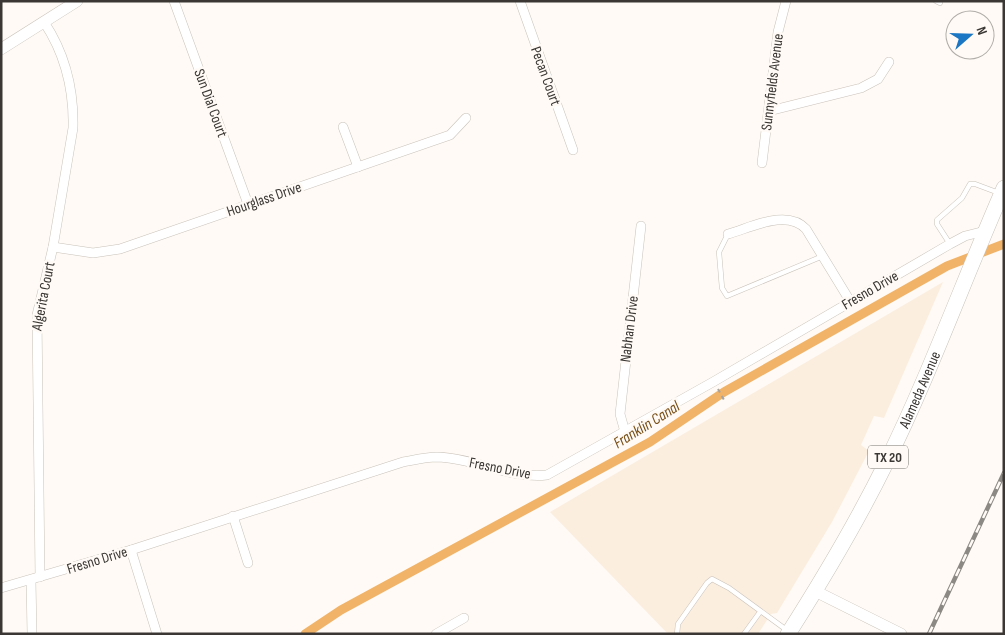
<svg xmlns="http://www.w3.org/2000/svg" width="1005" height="635" font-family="'Sofia Sans Condensed',sans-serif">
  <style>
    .built { fill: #fbeedf }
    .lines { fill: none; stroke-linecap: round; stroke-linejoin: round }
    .canal { stroke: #f1b368; stroke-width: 9 }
    .service-casing { stroke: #c9c2ba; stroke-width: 5.5 }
    .minor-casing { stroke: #c9c2ba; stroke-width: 10 }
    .tertiary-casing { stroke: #c9c2ba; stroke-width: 12 }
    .primary-casing { stroke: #c9c2ba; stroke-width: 16 }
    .path { stroke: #a7a39f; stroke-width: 2; stroke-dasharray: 4 4; stroke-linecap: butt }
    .service { stroke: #fff; stroke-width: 4.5 }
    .minor { stroke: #fff; stroke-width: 9 }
    .tertiary { stroke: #fff; stroke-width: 11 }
    .primary { stroke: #fff; stroke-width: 15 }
    .rail-casing { stroke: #8c8884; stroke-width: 4.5 }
    .rail { stroke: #fffaf5; stroke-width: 2.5; stroke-dasharray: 8; stroke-linecap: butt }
    .labels { text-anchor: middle; stroke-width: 5; stroke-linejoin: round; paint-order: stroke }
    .shield { fill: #fffaf5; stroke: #75726e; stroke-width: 1 }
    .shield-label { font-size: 14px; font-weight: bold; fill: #3a3734 }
    .street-label { font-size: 15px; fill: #3a3734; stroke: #fffaf5 }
    .water-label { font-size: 16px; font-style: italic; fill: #774e16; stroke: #fffaf5 }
  </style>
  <rect width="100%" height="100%" fill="#fffaf5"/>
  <polygon class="built" points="943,282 884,418 874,416 861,445 869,451 832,522 777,613 771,614 758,634 668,634 550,512"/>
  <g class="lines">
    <polyline class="canal" points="305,634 341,610 650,442 724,392 947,266 1004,244"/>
    <g class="service-casing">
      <g id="service">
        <polyline points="936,1 940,3"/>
        <polyline points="728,234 719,252 722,288 727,296 823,256"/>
        <polyline points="950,244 937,224 937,220 962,198 970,184 975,184 999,193"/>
        <polyline points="677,634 678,624 707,583 712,579 729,588 788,631"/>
        <polyline points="744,634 760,612"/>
      </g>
    </g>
    <g class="minor-casing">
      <g id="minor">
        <polyline points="174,1 248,204"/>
        <polyline points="520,1 573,150"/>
        <polyline points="769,111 861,88 878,79 889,62"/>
        <polyline points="343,127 358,167"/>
        <polyline points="762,163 778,32 786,1"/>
        <path d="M 728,234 C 750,228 787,208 806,229 L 850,301"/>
        <polyline points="53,247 93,253 120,249 450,135 466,118"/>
        <polyline points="625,432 620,414 641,226"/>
        <polyline points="233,516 248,563"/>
        <polyline points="131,550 157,634"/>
        <path d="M 40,577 L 37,315 L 53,247 L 73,128 C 74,89 66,55 44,22"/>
        <polyline points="31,580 32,634"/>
        <path d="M 1,588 L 131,550 L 403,462 C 414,460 426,457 437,457 C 475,458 509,479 547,475 L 713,382 L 950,244 L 965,236 L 985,231"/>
        <polyline points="436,634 464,618"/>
      </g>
    </g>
    <g class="tertiary-casing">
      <g id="tertiary">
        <polyline points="1,49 77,1"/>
        <polyline points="815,591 901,634"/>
      </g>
    </g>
    <g class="primary-casing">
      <g id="primary">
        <path id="s1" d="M 788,634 C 823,579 857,522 886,463 C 930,374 964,279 1004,188"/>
      </g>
    </g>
    <polyline class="path" points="718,389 724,400"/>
    <use href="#service" class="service"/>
    <use href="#minor" class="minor"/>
    <use href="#tertiary" class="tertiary"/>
    <use href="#primary" class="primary"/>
    <g class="rail-casing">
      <polyline id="rail" points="929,634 1004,473"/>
    </g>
    <use href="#rail" class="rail"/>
  </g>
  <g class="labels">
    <rect class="shield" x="868" y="445.5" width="40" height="23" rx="4"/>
    <g class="shield-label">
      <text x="888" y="462">TX 20</text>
    </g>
    <g class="street-label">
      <text transform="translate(546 76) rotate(70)" y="5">Pecan Court</text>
      <text transform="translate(772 82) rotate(-83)" y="5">Sunnyfields Avenue</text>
      <text transform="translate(211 103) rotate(70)" y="5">Sun Dial Court</text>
      <text transform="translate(264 199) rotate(-19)" y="5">Hourglass Drive</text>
      <text transform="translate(870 290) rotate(-30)" y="5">Fresno Drive</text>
      <text transform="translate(43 296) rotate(-79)" y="5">Algerita Court</text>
      <text transform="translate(629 329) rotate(-83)" y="5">Nabhan Drive</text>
      <text dy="5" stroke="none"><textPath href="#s1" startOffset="278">Alameda Avenue</textPath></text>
      <text transform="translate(500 468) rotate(11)" y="5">Fresno Drive</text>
      <text transform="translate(97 560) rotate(-17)" y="5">Fresno Drive</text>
    </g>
    <g class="water-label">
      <text transform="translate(646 424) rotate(-32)" y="6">Franklin Canal</text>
    </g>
  </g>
  <rect width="1005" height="635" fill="none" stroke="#3a3734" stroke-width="5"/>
  <g transform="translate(970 35) rotate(70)"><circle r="24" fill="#fffaf5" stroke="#b0aca8"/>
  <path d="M0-4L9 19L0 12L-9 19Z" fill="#1b76c3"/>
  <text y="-8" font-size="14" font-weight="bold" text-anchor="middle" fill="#3a3734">N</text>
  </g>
</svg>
